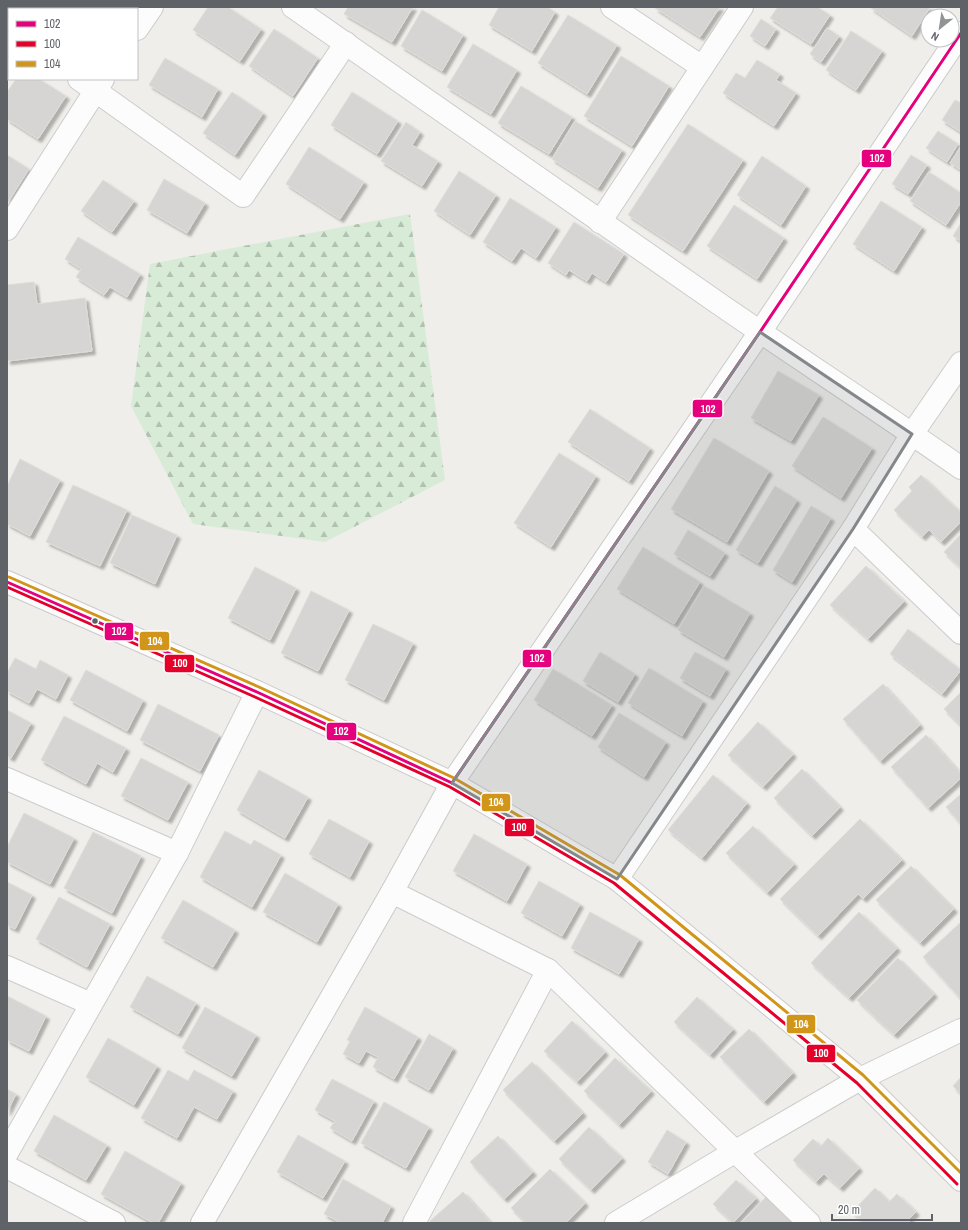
<svg xmlns="http://www.w3.org/2000/svg" width="968" height="1230" font-family="'Archivo Narrow',sans-serif">
  <style>
    .forest { fill: url(#forest-firs) }
    .building { fill: #d6d5d3; stroke: #deddd9; filter: url(#shadow) }
    .lines { fill: none; stroke-linecap: round; stroke-linejoin: round }
    .street-casing { stroke: #cbcccc; stroke-width: 24 }
    .secondary-casing { stroke: #cacacb; stroke-width: 24 }
    .street { stroke: #fdfcfc; stroke-width: 22 }
    .secondary { stroke: #fdfcfc; stroke-width: 22 }
    .bus-1-casing { stroke: #fff; stroke-width: 6 }
    .bus-2-casing { stroke: #fff; stroke-width: 6 }
    .bus-3-casing { stroke: #fff; stroke-width: 6 }
    .bus-1 { stroke: #e5007d; stroke-width: 3 }
    .bus-2 { stroke: #e4002b; stroke-width: 3 }
    .bus-3 { stroke: #d1951a; stroke-width: 3 }
    .marked { fill: #84888a; fill-opacity: 0.2; stroke: #84888a; stroke-width: 3; stroke-linejoin: round }
    .bus-dot { fill: #5f6368; stroke: #fff; stroke-width: 1.5 }
    .line-badge { stroke: #fff; stroke-width: 1.5 }
    .badge-label { font-size: 11px; text-anchor: middle; font-weight: bold; fill: #fff }
  </style>
  <defs>
    <pattern id="forest-firs" width="22" height="20" patternUnits="userSpaceOnUse"><rect width="22" height="20" fill="#d8ebd6"/><path d="M5 1l3.5 6h-7zM16 11l3.5 6h-7z" fill="#b2c2b1"/></pattern>
    <filter id="shadow"><feDropShadow dx="3.5" dy="3.5" stdDeviation="1" flood-color="#0004"/></filter>
  </defs>
  <rect width="100%" height="100%" fill="#efeeea"/>
  <polygon class="forest" points="410,214 445,480 325,542 193,524 131,406 150,264"/>
  <g class="building">
    <polygon points="23,7 42,7 40,9 26,9"/>
    <polygon points="58,7 126,7 125,9 56,9"/>
    <polygon points="208,7 228,7 261,29 240,61 193,30"/>
    <polygon points="348,7 413,7 392,42 344,14"/>
    <polygon points="499,7 547,7 555,12 532,51 489,25"/>
    <polygon points="656,7 720,7 700,37 655,8"/>
    <polygon points="778,7 817,7 830,15 811,44 770,18"/>
    <polygon points="872,7 930,7 912,36 871,8"/>
    <polygon points="422,10 463,35 442,71 401,46"/>
    <polygon points="568,15 617,45 587,94 538,63"/>
    <polygon points="761,19 776,29 765,46 750,36"/>
    <polygon points="827,28 839,36 821,62 810,54"/>
    <polygon points="274,29 318,58 293,96 249,66"/>
    <polygon points="851,31 882,51 856,90 826,70"/>
    <polygon points="473,44 517,70 491,114 447,87"/>
    <polygon points="621,56 669,86 632,146 584,116"/>
    <polygon points="165,58 218,89 202,117 149,85"/>
    <polygon points="757,60 780,74 776,80 796,93 774,126 723,93 736,73 745,78"/>
    <polygon points="16,79 39,79 66,96 38,139 7,119 7,92"/>
    <polygon points="521,86 572,117 549,154 498,123"/>
    <polygon points="232,92 263,113 235,155 203,133"/>
    <polygon points="352,92 398,121 377,154 331,125"/>
    <polygon points="955,100 961,103 961,132 942,120"/>
    <polygon points="575,121 622,150 598,188 552,159"/>
    <polygon points="406,122 420,132 412,145 438,161 422,186 381,161"/>
    <polygon points="688,124 743,160 683,251 628,215"/>
    <polygon points="938,131 958,144 947,162 926,148"/>
    <polygon points="961,146 961,170 950,163"/>
    <polygon points="309,147 364,182 340,219 286,184"/>
    <polygon points="7,155 29,169 7,204"/>
    <polygon points="911,155 927,165 908,194 892,184"/>
    <polygon points="762,156 806,186 781,225 737,195"/>
    <polygon points="459,171 496,195 470,235 434,211"/>
    <polygon points="929,172 961,193 961,202 946,225 910,201"/>
    <polygon points="164,179 205,203 187,233 147,210"/>
    <polygon points="103,180 134,201 112,232 81,211"/>
    <polygon points="510,198 556,227 536,258 521,248 512,261 483,242"/>
    <polygon points="881,201 922,227 894,271 853,244"/>
    <polygon points="734,205 784,238 757,279 707,246"/>
    <polygon points="574,222 624,254 606,282 592,273 587,281 569,270 566,275 548,263"/>
    <polygon points="961,223 961,241 953,236"/>
    <polygon points="78,237 140,274 127,297 110,287 104,295 76,277 81,269 65,259"/>
    <polygon points="34,282 37,304 85,298 92,351 7,361 7,285"/>
    <polygon points="778,371 819,395 791,441 751,418"/>
    <polygon points="590,409 650,448 629,481 568,442"/>
    <polygon points="823,417 872,448 841,498 792,466"/>
    <polygon points="714,438 769,471 727,542 671,509"/>
    <polygon points="559,453 596,476 551,547 514,523"/>
    <polygon points="20,459 60,480 30,536 7,524 7,486"/>
    <polygon points="921,475 961,513 961,522 941,542 929,530 922,537 894,510 912,491 909,487"/>
    <polygon points="73,485 127,510 100,566 46,542"/>
    <polygon points="775,486 797,500 758,563 736,550"/>
    <polygon points="811,506 831,518 792,582 773,570"/>
    <polygon points="132,515 177,535 155,584 110,563"/>
    <polygon points="688,530 725,553 710,576 674,554"/>
    <polygon points="961,534 961,568 944,552"/>
    <polygon points="643,547 700,582 674,624 617,589"/>
    <polygon points="866,566 904,601 868,639 830,605"/>
    <polygon points="255,567 296,588 270,640 228,618"/>
    <polygon points="704,586 750,613 724,657 678,630"/>
    <polygon points="311,591 349,610 318,671 281,653"/>
    <polygon points="373,624 413,643 384,700 345,680"/>
    <polygon points="908,629 961,670 942,694 890,654"/>
    <polygon points="600,652 635,674 618,702 583,681"/>
    <polygon points="695,652 726,669 710,696 680,678"/>
    <polygon points="15,658 36,669 40,660 68,675 56,699 37,689 29,703 7,691 7,673"/>
    <polygon points="649,668 703,701 682,736 628,703"/>
    <polygon points="553,669 612,705 592,736 534,700"/>
    <polygon points="86,670 143,700 127,731 70,700"/>
    <polygon points="883,684 920,725 880,761 843,719"/>
    <polygon points="961,692 961,726 944,709"/>
    <polygon points="158,704 219,735 200,771 140,740"/>
    <polygon points="7,710 31,723 11,758 7,756"/>
    <polygon points="619,713 666,742 644,777 598,747"/>
    <polygon points="64,716 126,748 113,772 97,763 86,784 41,760"/>
    <polygon points="758,722 793,754 763,787 728,755"/>
    <polygon points="926,735 961,774 961,778 928,808 891,767"/>
    <polygon points="141,758 188,782 168,820 121,796"/>
    <polygon points="802,769 840,807 812,836 774,798"/>
    <polygon points="259,770 308,797 285,838 237,810"/>
    <polygon points="713,775 747,803 702,858 668,830"/>
    <polygon points="961,794 961,824 946,807"/>
    <polygon points="24,813 74,838 50,884 7,862 7,847"/>
    <polygon points="329,819 369,841 350,877 309,854"/>
    <polygon points="860,819 902,860 863,899 858,894 818,936 780,899"/>
    <polygon points="753,826 794,864 767,893 726,853"/>
    <polygon points="225,831 251,845 254,840 281,855 252,907 200,877"/>
    <polygon points="93,832 141,856 112,913 64,888"/>
    <polygon points="474,834 527,864 507,901 453,871"/>
    <polygon points="911,866 954,909 920,943 876,900"/>
    <polygon points="285,873 338,904 317,942 263,912"/>
    <polygon points="539,881 580,904 562,936 521,913"/>
    <polygon points="7,882 32,895 15,929 7,925"/>
    <polygon points="59,897 110,924 87,967 36,939"/>
    <polygon points="183,900 235,930 213,967 161,938"/>
    <polygon points="590,912 639,939 619,974 571,948"/>
    <polygon points="859,912 897,948 849,998 811,963"/>
    <polygon points="961,922 961,999 923,957"/>
    <polygon points="898,958 934,994 894,1035 857,1000"/>
    <polygon points="147,976 196,1003 178,1034 130,1007"/>
    <polygon points="7,996 46,1016 29,1051 7,1040"/>
    <polygon points="697,997 733,1029 710,1055 674,1022"/>
    <polygon points="205,1007 256,1035 232,1076 182,1048"/>
    <polygon points="365,1007 418,1037 394,1079 373,1067 378,1057 366,1051 359,1063 343,1054 350,1041 347,1040"/>
    <polygon points="572,1021 605,1052 577,1082 544,1051"/>
    <polygon points="749,1029 793,1073 764,1102 720,1057"/>
    <polygon points="429,1034 453,1048 429,1090 405,1077"/>
    <polygon points="108,1038 157,1066 134,1105 86,1077"/>
    <polygon points="615,1058 651,1091 619,1125 584,1091"/>
    <polygon points="532,1062 583,1113 554,1141 503,1090"/>
    <polygon points="168,1070 188,1081 194,1070 233,1091 217,1119 194,1107 177,1138 141,1118"/>
    <polygon points="961,1077 961,1094 953,1086"/>
    <polygon points="332,1079 374,1101 352,1141 330,1128 335,1121 315,1110"/>
    <polygon points="7,1089 16,1094 7,1112"/>
    <polygon points="384,1102 429,1127 406,1168 361,1143"/>
    <polygon points="54,1115 107,1145 86,1180 34,1151"/>
    <polygon points="589,1127 622,1158 591,1190 559,1159"/>
    <polygon points="667,1130 686,1142 668,1174 648,1162"/>
    <polygon points="298,1135 345,1161 323,1198 277,1172"/>
    <polygon points="498,1136 533,1172 504,1199 470,1162"/>
    <polygon points="828,1138 859,1168 840,1188 824,1174 816,1182 793,1160 813,1139 821,1146"/>
    <polygon points="125,1151 181,1183 158,1223 153,1223 101,1194"/>
    <polygon points="550,1169 585,1203 566,1223 526,1223 511,1208"/>
    <polygon points="343,1179 391,1206 382,1223 341,1223 324,1214"/>
    <polygon points="736,1180 756,1198 733,1223 713,1204"/>
    <polygon points="875,1188 889,1202 897,1194 916,1212 908,1220 911,1223 864,1223 852,1212"/>
    <polygon points="463,1192 491,1223 432,1223 430,1221"/>
    <polygon points="766,1197 794,1223 743,1223 742,1222"/>
  </g>
  <g class="lines">
    <g class="street-casing">
      <g id="street">
        <path d="M 293,7 C 434,104 574,204 715,301 C 796,357 880,411 961,468"/>
        <polyline points="612,7 702,67"/>
        <polyline points="137,29 152,7"/>
        <polyline points="7,31 9,32"/>
        <polyline points="79,79 243,196 346,43"/>
        <polyline points="600,222 742,7"/>
        <polyline points="7,229 103,79"/>
        <polyline points="853,529 961,633"/>
        <polyline points="7,779 177,853"/>
        <polyline points="617,879 853,529 912,434 961,363"/>
        <polyline points="392,892 548,970 809,1223"/>
        <polyline points="7,967 91,1004"/>
        <polyline points="7,1153 177,853 257,692"/>
        <polyline points="7,1167 114,1223"/>
        <polyline points="414,1223 548,970"/>
        <polyline points="616,1223 736,1151 860,1079 961,1030"/>
      </g>
    </g>
    <g class="secondary-casing">
      <g id="secondary">
        <polyline points="7,582 257,692 452,783 617,879 860,1079 961,1180"/>
        <polyline points="202,1223 392,892 452,783 760,332 961,33"/>
      </g>
    </g>
    <use href="#street" class="street"/>
    <use href="#secondary" class="secondary"/>
    <g class="bus-1-casing">
      <g id="bus-1">
        <polyline points="7,582 257,692 452,783"/>
        <polyline points="452,783 760,332 961,33"/>
      </g>
    </g>
    <g class="bus-2-casing">
      <polyline id="bus-2" points="7,587 255,697 450,787 614,883 857,1083 957,1184"/>
    </g>
    <g class="bus-3-casing">
      <polyline id="bus-3" points="9,577 259,687 454,778 620,875 863,1075 961,1173"/>
    </g>
    <use href="#bus-1" class="bus-1"/>
    <use href="#bus-2" class="bus-2"/>
    <use href="#bus-3" class="bus-3"/>
  </g>
  <path class="marked" d="M 760,332 L 912,434 L 853,529 L 617,879 L 452,783 Z"/>
  <circle class="bus-dot" cx="95" cy="621" r="3.5"/>
  <g class="line-badge">
    <rect x="861" y="149" width="31" height="19" rx="4" fill="#e5007d"/>
    <rect x="692" y="399" width="31" height="19" rx="4" fill="#e5007d"/>
    <rect x="104" y="622" width="30" height="19" rx="4" fill="#e5007d"/>
    <rect x="139" y="631" width="31" height="20" rx="4" fill="#d1951a"/>
    <rect x="522" y="649" width="30" height="19" rx="4" fill="#e5007d"/>
    <rect x="164" y="654" width="31" height="19" rx="4" fill="#e4002b"/>
    <rect x="326" y="722" width="31" height="19" rx="4" fill="#e5007d"/>
    <rect x="481" y="793" width="30" height="19" rx="4" fill="#d1951a"/>
    <rect x="504" y="818" width="31" height="19" rx="4" fill="#e4002b"/>
    <rect x="786" y="1014" width="30" height="20" rx="4" fill="#d1951a"/>
    <rect x="806" y="1044" width="30" height="19" rx="4" fill="#e4002b"/>
  </g>
  <g class="badge-label">
    <text x="877" y="162">102</text>
    <text x="708" y="413">102</text>
    <text x="119" y="635">102</text>
    <text x="155" y="645">104</text>
    <text x="537" y="662">102</text>
    <text x="180" y="667">100</text>
    <text x="341" y="735">102</text>
    <text x="496" y="806">104</text>
    <text x="519" y="831">100</text>
    <text x="801" y="1028">104</text>
    <text x="821" y="1057">100</text>
  </g>
  <rect width="968" height="1230" fill="none" stroke="#5f6368" stroke-width="16"/>
  <rect x="8" y="8" width="130" height="72" fill="#ffffff" stroke="#bfc1c3"/>
  <rect x="16" y="21" width="20" height="6" fill="#e5007d" stroke="#bfc1c3"/>
  <text x="44" y="28" font-size="12" fill="#5f6368">102</text>
  <rect x="16" y="41" width="20" height="6" fill="#e4002b" stroke="#bfc1c3"/>
  <text x="44" y="48" font-size="12" fill="#5f6368">100</text>
  <rect x="16" y="61" width="20" height="6" fill="#d1951a" stroke="#bfc1c3"/>
  <text x="44" y="68" font-size="12" fill="#5f6368">104</text>
  <g transform="translate(940 28) rotate(210)"><circle r="19" fill="#ffffff" stroke="#bfc1c3"/>
  <path d="M0-3L7 15L0 10L-7 15Z" fill="#919496"/>
  <text y="-6" font-size="11" font-weight="bold" text-anchor="middle" fill="#5f6368">N</text>
  </g>
  <path d="M832 1214v6h100v-6" fill="none" stroke="#5f6368" stroke-width="2"/>
  <text x="838" y="1214" font-size="12" fill="#5f6368" stroke="#ffffff" stroke-width="3" paint-order="stroke">20 m</text>
</svg>
